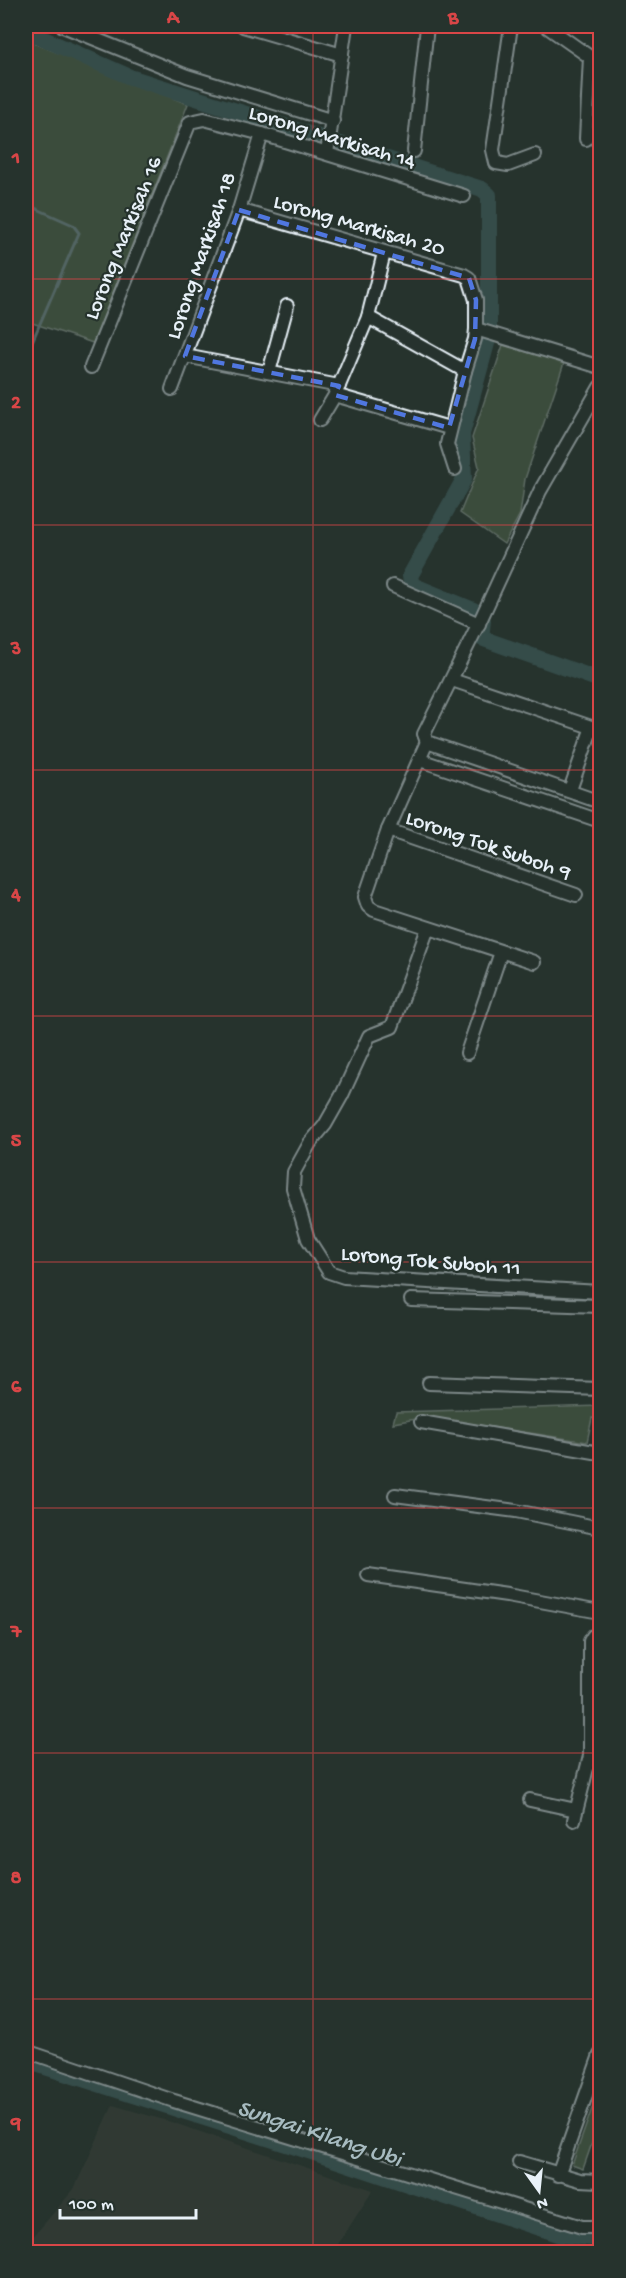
<svg xmlns="http://www.w3.org/2000/svg" width="626" height="2278" font-family="'Gochi Hand',sans-serif">
  <style>
    .built { fill: #3c423a }
    .green { fill: #576c4f; stroke: #a0aea4; stroke-width: 1.5 }
    .lines { fill: none; stroke-linecap: round; stroke-linejoin: round }
    .stream { stroke: #87a0a3; stroke-width: 3 }
    .river { stroke: #466a6b; stroke-width: 16 }
    .minor-casing { stroke: #e8f1f8; stroke-width: 16 }
    .minor { stroke: #26332d; stroke-width: 12 }
    .marked { fill: none; stroke: #5077e0; stroke-width: 4.5; stroke-dasharray: 12 8; stroke-linejoin: round }
    .grid { fill: none; stroke: #d94647; stroke-width: 1.5; stroke-opacity: 0.55 }
    .labels { text-anchor: middle; stroke-width: 4.5; stroke-linejoin: round; paint-order: stroke }
    .street-label { font-size: 22px; fill: #e8f1f8; stroke: #26332d }
    .water-label { font-size: 24px; font-style: italic; fill: #a7bbc0; stroke: #26332d }
    .neatline { fill: none; stroke: #d94647; stroke-width: 2 }
    .grid-label { font-size: 20px; text-anchor: middle; font-weight: bold; fill: #d94647 }
  </style>
  <rect width="100%" height="100%" fill="#26332d"/>
  <filter id="ink" filterUnits="userSpaceOnUse"><feTurbulence type="fractalNoise" baseFrequency=".0167" numOctaves="2"/><feDisplacementMap in="SourceGraphic" scale="12" xChannelSelector="R" yChannelSelector="G"/><feConvolveMatrix kernelMatrix="1 2 1 2 8 2 1 2 1" color-interpolation-filters="sRGB"/></filter>
  <g filter="url(#ink)">
    <polygon class="built" points="113,2105 174,2123 373,2190 333,2252 26,2252 26,2245 74,2189"/>
    <g class="green">
      <polygon points="26,40 188,104 93,343 26,321"/>
      <polygon points="503,345 564,363 525,479 520,514 504,544 460,513 479,467 472,438"/>
      <polygon points="600,1406 600,1420 592,1418 587,1442 427,1417 393,1423 396,1412"/>
      <polygon points="600,2086 600,2120 583,2169 572,2165"/>
    </g>
    <g class="lines">
      <polyline class="stream" points="26,204 73,225 79,233 26,356"/>
      <g class="river">
        <polyline points="26,31 130,77 482,189 489,195 489,336 462,434 464,479 410,576 412,585 473,610 483,621 481,638 600,680"/>
        <polyline points="26,2061 308,2151 560,2235 600,2239"/>
      </g>
      <g class="minor-casing">
        <g id="minor">
          <polyline points="63,26 187,76 333,121"/>
          <polyline points="243,26 342,55"/>
          <polyline points="511,26 493,150 496,163 508,165 535,155"/>
          <polyline points="546,26 590,57 586,139"/>
          <polyline points="414,151 427,26"/>
          <polyline points="327,153 346,26"/>
          <polyline points="239,210 464,275 469,278 476,300 476,329 475,339 465,371 447,444 455,469"/>
          <polyline points="368,317 465,371"/>
          <polyline points="476,329 600,367"/>
          <polyline points="185,356 339,386"/>
          <polyline points="91,367 190,122 204,119 262,134 464,196"/>
          <polyline points="269,372 287,306"/>
          <polyline points="600,387 540,491 480,621 424,734 427,742 600,802"/>
          <polyline points="172,389 239,210 262,134"/>
          <polyline points="335,395 449,428"/>
          <polyline points="320,420 335,395 368,317 384,253"/>
          <polyline points="393,586 479,624"/>
          <polyline points="452,680 600,730"/>
          <polyline points="427,742 388,830 365,897 368,906 374,910 534,962"/>
          <polyline points="420,760 600,821"/>
          <polyline points="570,790 592,727"/>
          <polyline points="388,830 576,895"/>
          <polyline points="428,928 392,1027 369,1036 342,1095 325,1125 310,1143 294,1172 293,1188 308,1239 329,1272 344,1277 600,1292"/>
          <polyline points="467,1053 501,952"/>
          <polyline points="411,1300 600,1306"/>
          <polyline points="429,1383 600,1389"/>
          <polyline points="421,1422 600,1453"/>
          <polyline points="395,1495 516,1511 600,1528"/>
          <polyline points="368,1575 507,1595 600,1612"/>
          <polyline points="530,1800 576,1810"/>
          <polyline points="574,1820 590,1756 590,1641 593,1636 600,1635"/>
          <polyline points="26,2051 174,2101 582,2227 600,2227"/>
          <polyline points="519,2162 580,2180 600,2181"/>
          <polyline points="558,2175 600,2055"/>
        </g>
      </g>
      <use href="#minor" class="minor"/>
    </g>
  </g>
  <path d="M0 0H626V2278H0ZM 239,210 L 469,278 L 476,300 L 475,339 L 449,428 L 335,395 L 339,386 L 185,356 Z" fill="#26332d" fill-opacity=".55" fill-rule="evenodd"/>
  <path class="marked" d="M 239,210 L 469,278 L 476,300 L 475,339 L 449,428 L 335,395 L 339,386 L 185,356 Z"/>
  <path class="grid" d="M 313,26 L 313,2252M 26,279 L 600,279M 26,525 L 600,525M 26,770 L 600,770M 26,1016 L 600,1016M 26,1262 L 600,1262M 26,1508 L 600,1508M 26,1753 L 600,1753M 26,1999 L 600,1999"/>
  <g class="labels">
    <g class="street-label">
      <text transform="translate(333 135) rotate(17)" y="8">Lorong Markisah 14</text>
      <text transform="translate(360 223) rotate(16)" y="8">Lorong Markisah 20</text>
      <text transform="translate(121 237) rotate(-68)" y="8">Lorong Markisah 16</text>
      <text transform="translate(199 255) rotate(-71)" y="8">Lorong Markisah 18</text>
      <text transform="translate(489 843) rotate(19)" y="8">Lorong Tok Suboh 9</text>
      <text transform="translate(431 1259) rotate(5)" y="8">Lorong Tok Suboh 11</text>
    </g>
    <g class="water-label">
      <text transform="translate(320 2132) rotate(18)" y="8">Sungai Kilang Ubi</text>
    </g>
  </g>
  <rect width="626" height="2278" fill="none" stroke="#26332d" stroke-width="66"/>
  <g transform="translate(539 2191) rotate(165)" stroke="#26332d" stroke-width="4.5" paint-order="stroke">
  <path d="M0-4.5L10 22L0 15L-10 22Z" fill="#e8f1f8"/>
  <text y="-9" font-size="16" font-weight="bold" text-anchor="middle" fill="#e8f1f8">N</text>
  </g>
  <path d="M60 2209v9h136v-9" fill="none" stroke="#e8f1f8" stroke-width="3"/>
  <text x="69" y="2209" font-size="18" fill="#e8f1f8" stroke="#26332d" stroke-width="4.5" paint-order="stroke">100 m</text>
  <rect x="33" y="33" width="560" height="2212" class="neatline"/>
  <g class="grid-label">
    <text x="173" y="23">A</text>
    <text x="453" y="23">B</text>
    <text x="16" y="163">1</text>
    <text x="16" y="408">2</text>
    <text x="16" y="654">3</text>
    <text x="16" y="900">4</text>
    <text x="16" y="1146">5</text>
    <text x="16" y="1392">6</text>
    <text x="16" y="1637">7</text>
    <text x="16" y="1883">8</text>
    <text x="16" y="2129">9</text>
  </g>
</svg>
